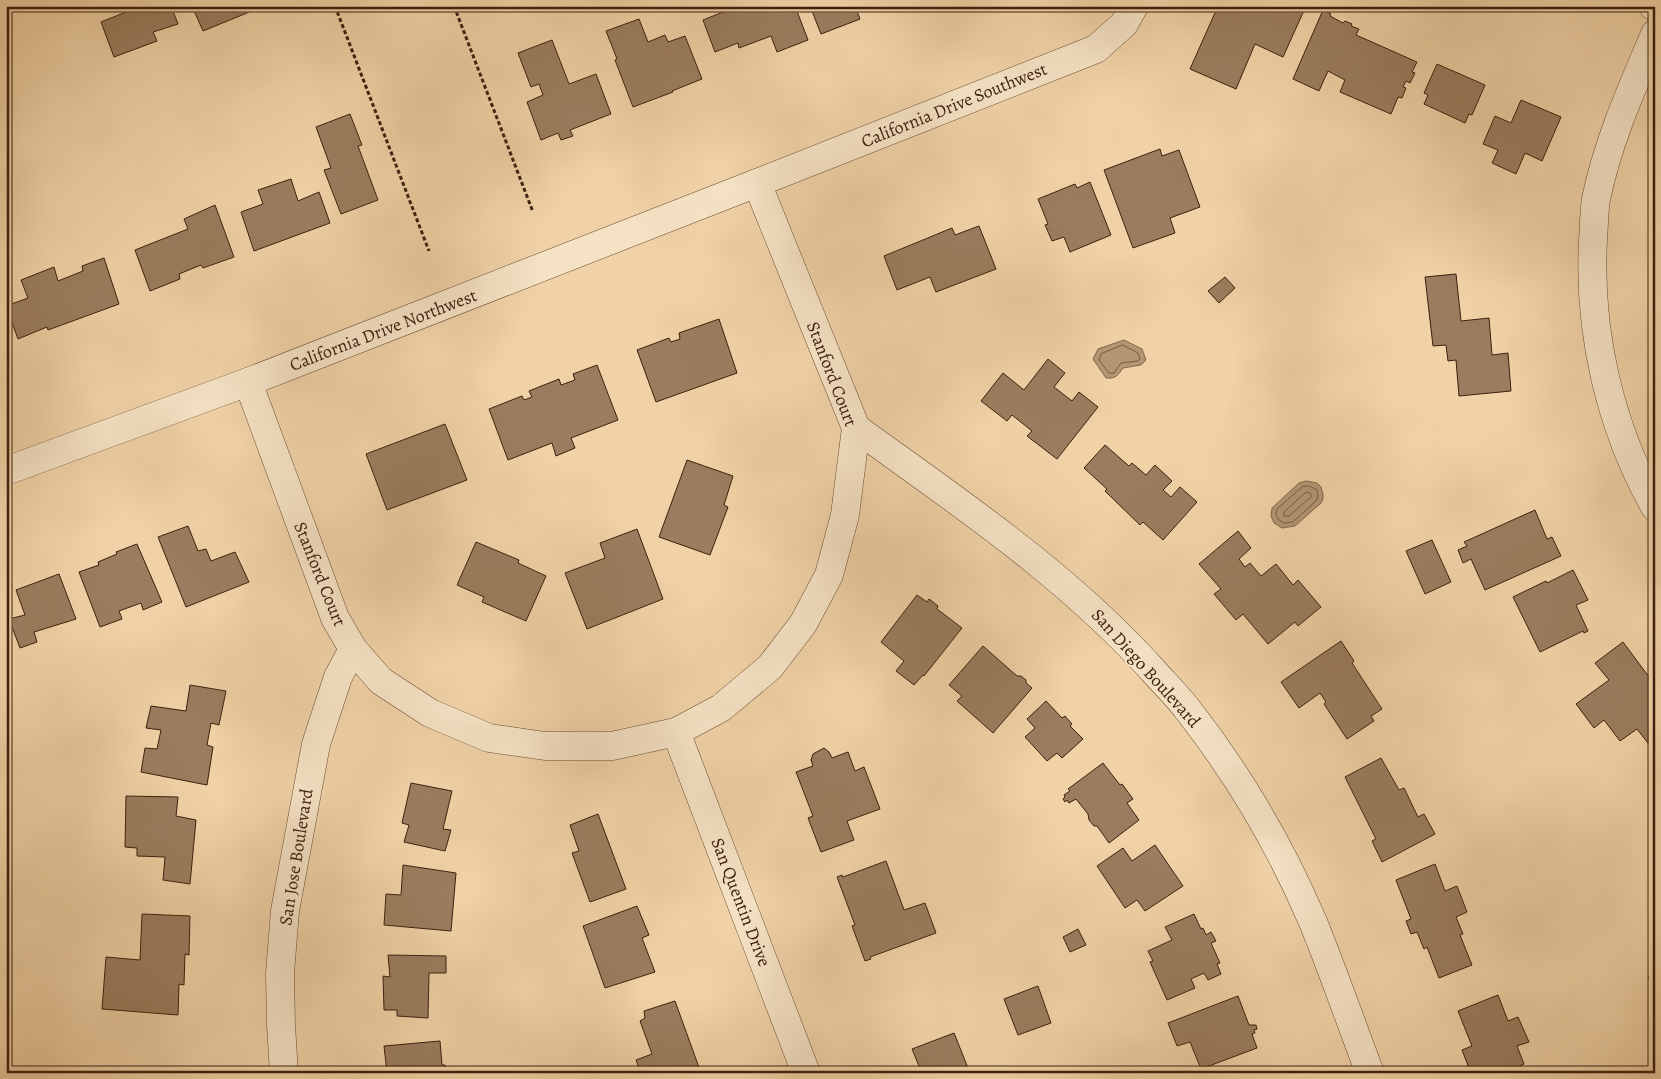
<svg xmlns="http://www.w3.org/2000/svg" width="1661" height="1079" font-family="Alegreya,serif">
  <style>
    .water { fill: #b39573; stroke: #84664b }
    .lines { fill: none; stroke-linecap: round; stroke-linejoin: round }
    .shore { stroke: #785a41; stroke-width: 1 }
    .building { fill: #9a7d5e; stroke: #3d200f }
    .street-casing { stroke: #6a4c35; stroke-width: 29 }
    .path { stroke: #3d200f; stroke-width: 3; stroke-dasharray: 4 2.5; stroke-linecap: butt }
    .street { stroke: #f5e2c5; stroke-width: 28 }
    .labels { text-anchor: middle; stroke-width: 4; stroke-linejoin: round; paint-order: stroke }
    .street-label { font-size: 18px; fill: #3d200f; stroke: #f5e2c5 }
  </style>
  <rect width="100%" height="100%" fill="#f0d2a6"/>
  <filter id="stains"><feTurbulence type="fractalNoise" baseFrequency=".004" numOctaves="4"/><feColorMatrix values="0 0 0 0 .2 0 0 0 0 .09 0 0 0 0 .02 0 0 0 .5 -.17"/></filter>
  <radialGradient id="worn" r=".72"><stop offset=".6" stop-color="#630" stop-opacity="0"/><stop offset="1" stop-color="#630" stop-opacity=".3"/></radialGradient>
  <g class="water">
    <path d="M 1124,340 L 1142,349 L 1146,360 L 1141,365 L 1123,368 C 1118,375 1116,379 1106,378 L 1093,359 L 1098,349 Z"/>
    <polygon points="1306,481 1317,483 1321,487 1323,494 1323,499 1321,503 1295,526 1282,528 1274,523 1271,516 1272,508 1299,483"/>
  </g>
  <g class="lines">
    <g class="shore">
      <polygon points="1123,345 1138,353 1140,359 1138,361 1121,363 1114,373 1109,373 1099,360 1101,354"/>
      <polygon points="1309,486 1317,490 1318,495 1317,500 1293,522 1284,523 1279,520 1276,515 1277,509 1302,487"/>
      <polygon points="1308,492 1311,494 1311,497 1289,516 1284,516 1284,512 1305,493"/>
    </g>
  </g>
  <g class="building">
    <polygon points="141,6 171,6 178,24 153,32 157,41 114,57 101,22"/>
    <polygon points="192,6 264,6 203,31"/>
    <polygon points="738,6 795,6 808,40 777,52 771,36 739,48 738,43 715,52 703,20"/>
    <polygon points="810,6 855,6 860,19 821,34"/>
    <polygon points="1218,6 1306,6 1283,57 1255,44 1236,89 1190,69"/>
    <polygon points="1323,10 1331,14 1330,16 1343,23 1345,21 1352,24 1351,26 1359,29 1356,35 1417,62 1412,72 1415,73 1410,83 1406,81 1403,87 1406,88 1402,98 1398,97 1391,114 1340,92 1345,80 1328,71 1319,91 1293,79"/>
    <polygon points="639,19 648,42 665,35 668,42 685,36 702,79 672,91 673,92 633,107 615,60 617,59 606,31"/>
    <polygon points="552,40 569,84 596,74 611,114 570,130 573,136 561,140 558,133 541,140 527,102 543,95 539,84 531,87 518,53"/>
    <polygon points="1437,64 1485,85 1472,115 1469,114 1465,123 1424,104 1428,95 1424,93"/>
    <polygon points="1521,100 1561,117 1542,161 1525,153 1516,174 1492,163 1498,150 1483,144 1495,116 1511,123"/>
    <polygon points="350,114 362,145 358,146 378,200 341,214 324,170 331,168 316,127"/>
    <polygon points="1160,149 1162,156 1179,150 1200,207 1170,218 1175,233 1133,248 1104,170"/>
    <polygon points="291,179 298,201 319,192 330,223 254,251 241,212 263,204 258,190"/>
    <polygon points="1090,182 1111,235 1070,252 1064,237 1052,241 1045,225 1048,224 1038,199 1075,184 1077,188"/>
    <polygon points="215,205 234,257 203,268 201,265 179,274 180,279 150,291 135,250 188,229 184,219"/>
    <polygon points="979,226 996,269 936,292 930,277 897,290 884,256 952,228 955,235"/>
    <polygon points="104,258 119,304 48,330 47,327 18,339 6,306 28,298 21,280 54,267 58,281 83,271 82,266"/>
    <polygon points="1456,274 1461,321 1489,318 1492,355 1508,353 1511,391 1459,396 1456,360 1448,361 1446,345 1433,346 1425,277"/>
    <polygon points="1225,277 1235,288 1219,303 1208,291"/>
    <polygon points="719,319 737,373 656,402 637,350 669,338 671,342 680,339 679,333"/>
    <polygon points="1048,359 1065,373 1054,387 1072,401 1079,392 1098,407 1057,459 1027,436 1032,431 1012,415 1007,421 981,401 1003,373 1024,390"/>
    <polygon points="597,365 618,420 571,438 575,448 556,456 552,443 508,460 489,409 522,396 524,400 532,397 529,391 559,379 561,385 575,380 573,374"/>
    <polygon points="445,424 467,480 387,510 366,454"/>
    <polygon points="1105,445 1129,466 1132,463 1146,475 1155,465 1172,481 1163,490 1171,497 1180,487 1197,502 1163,540 1143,522 1140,525 1105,491 1107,489 1084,468"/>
    <polygon points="687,460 733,476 724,505 728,507 710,555 659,537"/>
    <polygon points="1535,510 1547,539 1552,537 1561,556 1485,590 1471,559 1463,563 1458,550 1467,546 1464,542"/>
    <polygon points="188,526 198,551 206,549 211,561 235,552 249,582 186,607 158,537"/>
    <polygon points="637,529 663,599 587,629 565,573 605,558 600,543"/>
    <polygon points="1238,531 1251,548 1239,559 1245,567 1250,563 1261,576 1276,564 1293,585 1298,580 1321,607 1298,626 1295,622 1268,644 1243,614 1236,620 1214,594 1221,589 1199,564"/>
    <polygon points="1432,540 1451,582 1425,594 1406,551"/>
    <polygon points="476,542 519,560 518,563 546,576 526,621 482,602 484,597 457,585"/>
    <polygon points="137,544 162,602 143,610 141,603 119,611 122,619 100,627 79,572 99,565 98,562 117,554 116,552"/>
    <polygon points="1573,570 1588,600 1576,605 1588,631 1584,633 1583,631 1540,652 1513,597 1546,581 1547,583"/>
    <polygon points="59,574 76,619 34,632 37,642 20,648 9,619 25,615 16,590"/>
    <polygon points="917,595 927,602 929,599 938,606 937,609 962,628 924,676 923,675 914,685 896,671 904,661 881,642"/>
    <polygon points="1341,641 1354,661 1352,663 1382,709 1371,716 1374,721 1347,739 1324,704 1326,702 1320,693 1299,708 1281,682"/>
    <polygon points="1623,642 1655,685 1655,752 1637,729 1620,741 1604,720 1594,728 1576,704 1609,680 1595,663"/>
    <polygon points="983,646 1017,676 1021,676 1026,680 1026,683 1032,688 993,733 957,701 962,696 949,685"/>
    <polygon points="190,685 226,691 219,725 211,723 207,745 213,747 207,785 141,772 145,748 157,749 161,730 146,728 151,706 186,711"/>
    <polygon points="1046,701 1062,718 1065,716 1072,724 1070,726 1083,739 1062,758 1057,753 1047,761 1025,737 1035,728 1027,719"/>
    <polygon points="824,748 829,752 832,758 848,752 855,771 864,767 880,809 847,821 854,840 821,852 808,818 813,816 796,772 813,766 811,760 813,754"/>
    <polygon points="1381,758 1399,790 1404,788 1418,817 1424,814 1435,834 1382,862 1372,841 1376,839 1345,777"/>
    <polygon points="1103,763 1120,785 1122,784 1133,799 1127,803 1139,820 1109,843 1097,826 1094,826 1089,820 1088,814 1076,799 1069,803 1067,800 1065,802 1063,799 1065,797 1064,795 1070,791 1068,789"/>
    <polygon points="411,783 452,791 443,829 451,830 445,851 404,842 409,825 402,823"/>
    <polygon points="126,796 178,797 176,816 196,820 190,884 163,880 165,857 137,856 137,848 125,847"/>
    <polygon points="598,814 626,889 590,902 572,853 579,851 570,825"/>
    <polygon points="1155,845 1183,886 1145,911 1137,900 1125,908 1097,866 1123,848 1132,861"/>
    <polygon points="886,861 904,910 925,903 936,933 870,957 871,959 865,961 852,926 855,925 837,877 842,875 843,877"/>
    <polygon points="1435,864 1445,891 1457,886 1467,912 1456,917 1463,934 1460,935 1472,965 1439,978 1427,947 1424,949 1417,932 1411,934 1406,921 1411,919 1396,880"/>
    <polygon points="403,865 456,873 451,931 384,925 386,894 401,895"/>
    <polygon points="637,906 649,935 642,938 655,972 605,988 583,926"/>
    <polygon points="142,914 190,916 189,955 185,954 184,985 179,984 178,1015 102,1009 106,957 140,960"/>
    <polygon points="1194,914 1201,929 1203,928 1206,935 1211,932 1216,941 1211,943 1220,963 1217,964 1221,974 1208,980 1204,973 1191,979 1195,988 1167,1000 1150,962 1153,961 1148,951 1172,940 1165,927"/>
    <polygon points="1078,929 1086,945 1070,952 1063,937"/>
    <polygon points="388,955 446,956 446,973 429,973 428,1018 397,1016 397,1010 384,1010 383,976 390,977"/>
    <polygon points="1655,974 1655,992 1648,977"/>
    <polygon points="1038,986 1051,1023 1018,1035 1004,999"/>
    <polygon points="1498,995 1508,1021 1518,1017 1529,1042 1517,1046 1524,1064 1520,1066 1523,1073 1471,1073 1462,1050 1472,1046 1458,1011"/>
    <polygon points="1238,996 1249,1025 1256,1025 1257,1029 1254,1030 1255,1033 1252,1034 1257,1048 1201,1069 1190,1042 1177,1046 1168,1023"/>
    <polygon points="675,1001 701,1073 641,1073 636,1060 652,1054 640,1021 645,1018 644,1011"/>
    <polygon points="954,1033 970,1073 917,1073 921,1071 912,1049"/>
    <polygon points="440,1041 442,1065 445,1065 446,1073 387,1073 384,1046"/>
  </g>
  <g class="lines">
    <g class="street-casing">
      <g id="street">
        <polyline points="1653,6 1655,7"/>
        <path d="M 1655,34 C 1632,88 1608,141 1596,199 C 1594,212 1594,227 1593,240 C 1588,332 1610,427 1655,507"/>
        <polyline points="248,382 335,618 353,649 381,681 430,713 489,738 545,746 612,746 676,732 721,708 770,667 803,624 829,575 845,515 856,428 757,183"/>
        <path d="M 856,428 C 961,504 1070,577 1157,675 C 1168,687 1179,698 1188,710 C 1238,774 1281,847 1313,922 C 1333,971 1351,1023 1370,1073"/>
        <polyline points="6,471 248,382 757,183 1096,49 1124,24 1134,6"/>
        <polyline points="676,732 806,1073"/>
        <polyline points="284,1073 281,1025 280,973 285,911 316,744 338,677 353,649"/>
      </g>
    </g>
    <g class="path">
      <polyline points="335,6 429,251"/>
      <polyline points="454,6 533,212"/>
    </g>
    <use href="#street" class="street"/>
  </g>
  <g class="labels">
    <g class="street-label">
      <text transform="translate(954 105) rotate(-22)" y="6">California Drive Southwest</text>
      <text transform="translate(383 330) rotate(-21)" y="6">California Drive Northwest</text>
      <text transform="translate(832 374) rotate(69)" y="6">Stanford Court</text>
      <text transform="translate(320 574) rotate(68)" y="6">Stanford Court</text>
      <text transform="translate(1146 668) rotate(48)" y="6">San Diego Boulevard</text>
      <text transform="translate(296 857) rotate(-81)" y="6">San Jose Boulevard</text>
      <text transform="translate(741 902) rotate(69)" y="6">San Quentin Drive</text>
    </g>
  </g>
  <rect width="1661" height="1079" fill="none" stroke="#f0d2a6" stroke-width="25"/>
  <rect x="8" y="8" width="1646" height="1064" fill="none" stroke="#3d200f" stroke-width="2.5"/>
  <rect x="12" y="12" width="1636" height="1054" fill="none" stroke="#3d200f"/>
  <rect width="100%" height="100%" filter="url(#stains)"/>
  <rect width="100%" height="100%" fill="url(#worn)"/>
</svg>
